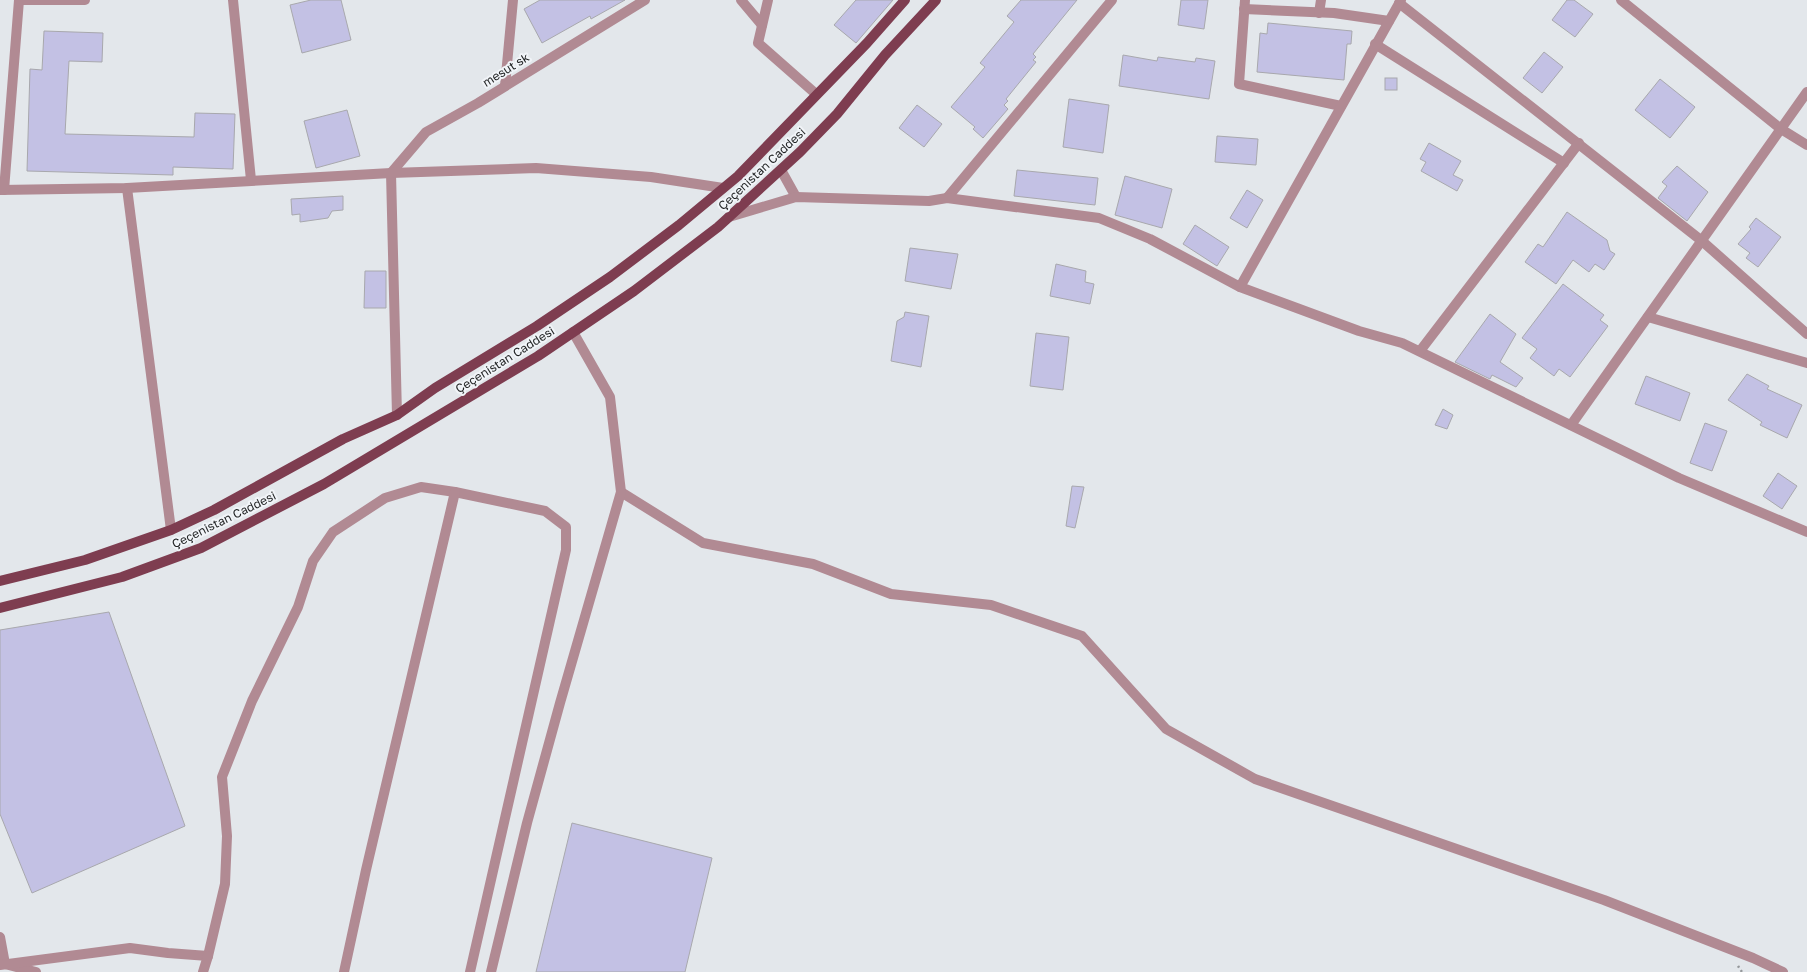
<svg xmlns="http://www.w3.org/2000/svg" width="1807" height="972" font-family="'Golos Text',sans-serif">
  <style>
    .building { fill: #c3c1e4; stroke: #a8a8ad }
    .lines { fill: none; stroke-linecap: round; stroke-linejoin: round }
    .path { stroke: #94979a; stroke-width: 2.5; stroke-dasharray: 2 3; stroke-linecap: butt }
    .minor { stroke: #b18a93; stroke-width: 10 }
    .major { stroke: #7e3d50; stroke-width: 10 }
    .labels { text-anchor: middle; stroke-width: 4; stroke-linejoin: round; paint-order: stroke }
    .street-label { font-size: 12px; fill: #1e2021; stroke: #f1f4f8 }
  </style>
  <rect width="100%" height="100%" fill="#e3e7eb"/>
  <g class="building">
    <polygon points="311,0 341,0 351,40 302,53 290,5"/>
    <polygon points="540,0 625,0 591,19 590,16 542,43 524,9"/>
    <polygon points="856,0 893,0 856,43 834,25"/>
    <polygon points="1021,0 1077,0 1033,54 1036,57 1033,60 1036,62 1006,99 1008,101 1004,105 1008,109 983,138 973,129 975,127 951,107 985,67 980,63 1014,22 1007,16"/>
    <polygon points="1181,0 1208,0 1204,29 1178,25"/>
    <polygon points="1567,0 1574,0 1593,14 1575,37 1552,20"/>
    <polygon points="1268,23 1352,31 1351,44 1347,44 1344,80 1257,72 1260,33 1267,34"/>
    <polygon points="44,31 103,33 102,62 69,61 65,134 194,137 195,113 235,114 233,169 173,167 173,175 27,171 30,69 42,70"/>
    <polygon points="1544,52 1563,67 1542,93 1523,78"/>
    <polygon points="1123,55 1157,61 1158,57 1195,62 1196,58 1215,61 1209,99 1119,86"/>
    <rect x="1385" y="78" width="12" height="12"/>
    <polygon points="1660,79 1695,107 1670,138 1635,110"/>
    <polygon points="1069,99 1109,105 1103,153 1063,147"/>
    <polygon points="917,105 942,124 924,147 899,128"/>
    <polygon points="347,110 360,156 316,168 304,121"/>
    <polygon points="1217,136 1258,139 1256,165 1215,162"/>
    <polygon points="1429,143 1461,161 1453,175 1463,180 1457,191 1421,171 1426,162 1420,159"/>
    <polygon points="1677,166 1708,192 1687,221 1658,198 1667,186 1662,182"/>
    <polygon points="1017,170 1098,178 1095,205 1014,196"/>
    <polygon points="1125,176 1172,189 1162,228 1115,215"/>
    <polygon points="1247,190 1263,200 1247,228 1230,218"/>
    <polygon points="343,196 343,210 332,211 328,218 300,222 300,214 292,215 291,199"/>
    <polygon points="1567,212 1607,240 1610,251 1615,254 1604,270 1595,264 1589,272 1573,260 1556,284 1525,262 1538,244 1543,247"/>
    <polygon points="1756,218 1781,237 1758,267 1746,258 1750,253 1738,244 1751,229 1749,227"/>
    <polygon points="1195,225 1229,247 1217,266 1183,244"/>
    <polygon points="910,248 958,254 951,289 905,281"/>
    <polygon points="1056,264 1086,271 1085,282 1094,284 1090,304 1050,296"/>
    <polygon points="365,271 386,271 386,308 364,308"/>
    <polygon points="1563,284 1604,315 1600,320 1608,326 1570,377 1559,369 1554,376 1530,358 1537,349 1522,338"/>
    <polygon points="905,312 929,316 921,367 891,361 897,321 904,317"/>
    <polygon points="1490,314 1516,334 1500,362 1523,378 1516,387 1492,375 1490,379 1455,362"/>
    <polygon points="1036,333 1069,337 1063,390 1030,386"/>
    <polygon points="1747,374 1769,386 1767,389 1802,405 1787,438 1760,425 1762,422 1728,400"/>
    <polygon points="1646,376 1690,393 1680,421 1635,404"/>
    <polygon points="1443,409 1453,415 1447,429 1435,425"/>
    <polygon points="1705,423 1727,431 1712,471 1690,463"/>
    <polygon points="1778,473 1797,486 1782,509 1763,496"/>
    <polygon points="1072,486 1084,487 1075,528 1066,526"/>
    <polygon points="109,612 185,826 32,893 0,814 0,630"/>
    <polygon points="572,823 712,858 685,972 536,972"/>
  </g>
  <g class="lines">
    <polyline class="path" points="1738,966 1742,972"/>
    <g class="minor">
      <polyline points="19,0 85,0"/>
      <polyline points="233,0 251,180"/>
      <polyline points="741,0 762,25"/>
      <polyline points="768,0 758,43 816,94"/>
      <polyline points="1245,0 1239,84 1341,106"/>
      <polyline points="1621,0 1781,129 1807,145"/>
      <polyline points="1399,3 1702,241 1807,334"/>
      <polyline points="1244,9 1334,13 1389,21"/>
      <polyline points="1319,13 1321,0"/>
      <polyline points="1375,44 1564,163"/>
      <polyline points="505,86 513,0"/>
      <polyline points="781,170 796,197"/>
      <polyline points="391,173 426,132 478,103 645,0"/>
      <polyline points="391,173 397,415"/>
      <polyline points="127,188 171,530"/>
      <polyline points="0,190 127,188 391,173 536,168 651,177 723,188"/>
      <polyline points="4,190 19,0"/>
      <polyline points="947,198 1112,0"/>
      <polyline points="729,217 796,197 929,201 947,198 1099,218 1150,239 1240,287 1359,331 1402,343 1679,478 1807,532"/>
      <polyline points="1240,287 1401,0"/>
      <polyline points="1648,317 1807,363"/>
      <polyline points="1420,351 1579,143"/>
      <polyline points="1571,425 1807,92"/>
      <polyline points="621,492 703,543 813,564 891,594 991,605 1082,636 1166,729 1255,779 1604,900 1753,958 1783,972"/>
      <polyline points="0,937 5,964 36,972"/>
      <polyline points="0,965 130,948 168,953 208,956 225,884 227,836 222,777 252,701 298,607 313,561 333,532 385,498 421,487 455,492 545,511 566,527 566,550 470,972"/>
      <polyline points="203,972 208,956"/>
      <polyline points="344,972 366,870 455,492"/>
      <polyline points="491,972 527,823 560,703 621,492 610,397 573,332"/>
    </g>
    <g class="major">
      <polyline points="0,581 85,560 171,530 214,510 343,439 397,415 435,388 537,326 610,277 679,225 738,176 867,43 905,0"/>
      <polyline points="0,608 122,577 201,548 324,484 538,356 634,291 718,227 800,152 837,114 885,55 936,0"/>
    </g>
  </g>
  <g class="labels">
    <g class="street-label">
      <text transform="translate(506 70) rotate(-32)" y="4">mesut sk</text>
      <text transform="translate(762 169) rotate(-43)" y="4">Çeçenistan Caddesi</text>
      <text transform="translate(505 360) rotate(-32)" y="4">Çeçenistan Caddesi</text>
      <text transform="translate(224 520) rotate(-26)" y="4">Çeçenistan Caddesi</text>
    </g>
  </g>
</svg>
